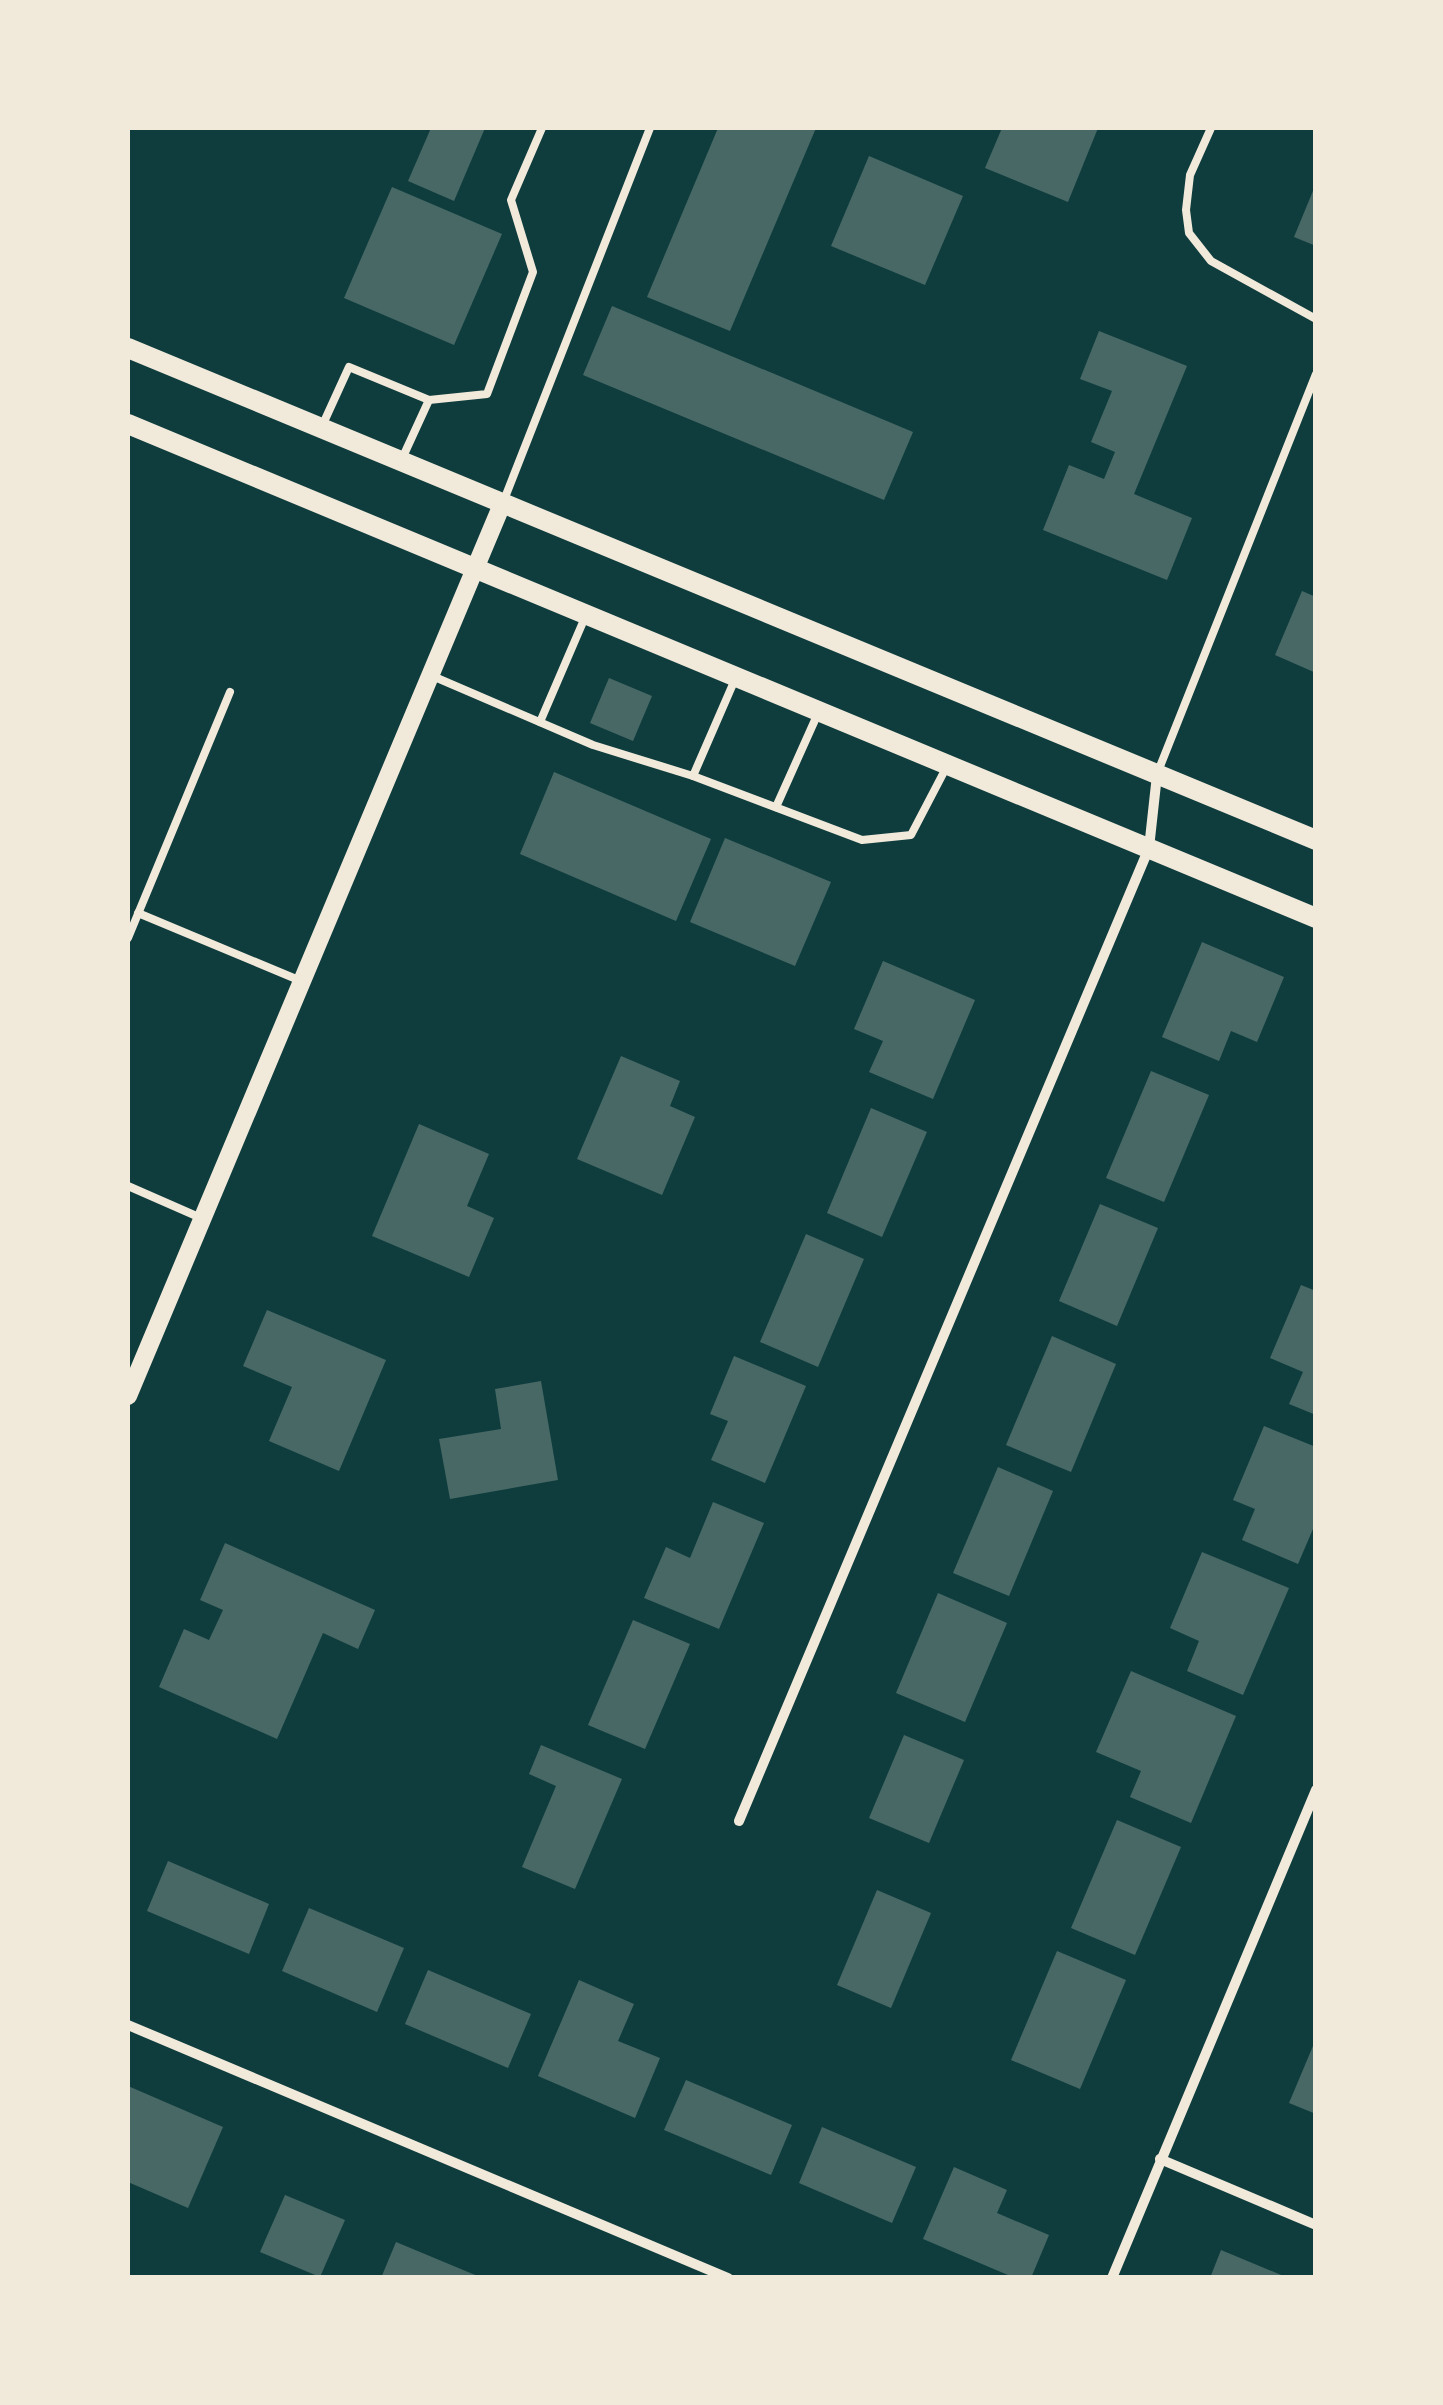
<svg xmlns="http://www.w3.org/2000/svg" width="1443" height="2405" font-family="'Source Sans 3',sans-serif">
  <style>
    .building { fill: #486865 }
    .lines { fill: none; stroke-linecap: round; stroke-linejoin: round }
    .service { stroke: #f1e9da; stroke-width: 8 }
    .minor { stroke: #f1e9da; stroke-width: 10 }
    .tertiary { stroke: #f1e9da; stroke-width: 18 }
    .secondary { stroke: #f1e9da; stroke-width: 20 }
  </style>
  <rect width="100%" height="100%" fill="#0f3d3e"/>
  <g class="building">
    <polygon points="431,128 485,128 454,201 408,181"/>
    <polygon points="718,128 816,128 730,331 647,297"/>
    <polygon points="1002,128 1098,128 1068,202 985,168"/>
    <polygon points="869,156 963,196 925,285 831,246"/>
    <polygon points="1315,186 1316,186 1316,246 1294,237"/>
    <polygon points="392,187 502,234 454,345 344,298"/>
    <polygon points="612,306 913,432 884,500 583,375"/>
    <polygon points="1099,331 1187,366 1134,494 1192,518 1167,580 1043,530 1069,465 1104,479 1115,452 1091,442 1112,391 1080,379"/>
    <polygon points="1302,591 1316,597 1316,673 1275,655"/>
    <polygon points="609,678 652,696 633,741 590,723"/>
    <polygon points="554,772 711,839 676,921 520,854"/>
    <polygon points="725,838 831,882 795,966 690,922"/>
    <polygon points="1202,942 1284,977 1257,1042 1231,1031 1219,1061 1162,1037"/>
    <polygon points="883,961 975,1000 933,1099 869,1072 883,1041 854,1029"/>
    <polygon points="621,1056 680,1081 670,1106 695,1117 662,1195 577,1159"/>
    <polygon points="1151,1071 1209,1095 1164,1202 1106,1178"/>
    <polygon points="871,1108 927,1132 882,1237 827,1213"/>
    <polygon points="419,1124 489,1154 467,1206 494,1218 469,1277 372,1236"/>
    <polygon points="1100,1204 1158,1228 1117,1326 1059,1301"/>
    <polygon points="806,1234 864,1259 818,1367 760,1342"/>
    <polygon points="1301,1285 1316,1291 1316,1415 1289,1404 1303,1372 1270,1358"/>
    <polygon points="267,1310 386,1360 339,1471 269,1441 292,1387 243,1366"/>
    <polygon points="1052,1336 1116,1364 1071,1472 1006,1445"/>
    <polygon points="734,1356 806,1386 765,1483 711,1460 728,1421 710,1414"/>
    <polygon points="541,1381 558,1480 450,1499 439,1439 501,1429 495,1389"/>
    <polygon points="1264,1426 1316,1447 1316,1522 1298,1564 1242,1540 1255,1509 1233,1500"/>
    <polygon points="998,1467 1053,1491 1009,1596 953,1573"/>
    <polygon points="713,1502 764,1523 719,1629 644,1598 666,1547 690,1558"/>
    <polygon points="225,1543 375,1610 358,1649 323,1633 277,1739 159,1687 184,1629 209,1640 223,1610 200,1600"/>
    <polygon points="1202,1552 1289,1588 1243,1695 1187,1671 1199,1641 1170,1628"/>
    <polygon points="938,1593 1007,1623 965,1722 896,1693"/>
    <polygon points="633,1620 690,1644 645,1749 588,1725"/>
    <polygon points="1131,1671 1236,1716 1191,1823 1130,1797 1141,1771 1096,1752"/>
    <polygon points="904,1735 964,1760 929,1843 869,1818"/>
    <polygon points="541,1745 622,1779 575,1889 522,1867 556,1786 529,1774"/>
    <polygon points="1117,1820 1181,1847 1135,1955 1071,1928"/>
    <polygon points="168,1861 269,1904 249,1954 147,1911"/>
    <polygon points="877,1890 931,1913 891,2008 837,1985"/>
    <polygon points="309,1908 404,1948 377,2012 282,1971"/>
    <polygon points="1057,1951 1126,1980 1080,2089 1011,2060"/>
    <polygon points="428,1970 531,2014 508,2068 405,2024"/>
    <polygon points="579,1980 634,2004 618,2041 660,2058 635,2118 538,2076"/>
    <polygon points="1313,2046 1316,2048 1316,2114 1289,2103"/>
    <polygon points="686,2080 792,2125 771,2175 664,2130"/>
    <polygon points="128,2086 223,2127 188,2208 128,2182"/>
    <polygon points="822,2127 916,2167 892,2223 799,2183"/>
    <polygon points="954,2167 1007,2190 997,2213 1049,2235 1031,2278 1015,2278 923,2239"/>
    <polygon points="285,2195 345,2220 320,2277 260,2252"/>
    <polygon points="396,2242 480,2277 480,2278 381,2278"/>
    <polygon points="1221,2250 1286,2277 1286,2278 1210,2278"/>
  </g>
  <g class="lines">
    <g class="service">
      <polyline points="1211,128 1190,175 1186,210 1189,233 1211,261 1316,319"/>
      <polyline points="429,400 487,394 533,272 511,200 542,128"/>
      <polyline points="323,424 349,367 429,400 401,461"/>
      <polyline points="504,500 650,128"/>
      <polyline points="430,675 593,745 693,776 736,677"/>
      <polyline points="540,722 586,615"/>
      <polyline points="1157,774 1316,374"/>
      <polyline points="693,776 862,840 911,835 946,768"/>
      <polyline points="776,807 819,711"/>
      <polyline points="138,913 301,981"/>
      <polyline points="128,938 230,692"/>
      <polyline points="128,1186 201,1218"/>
    </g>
    <g class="minor">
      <polyline points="739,1821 1149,848 1157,775"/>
      <polyline points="128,2025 728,2278"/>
      <polyline points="1160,2159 1316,2225"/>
      <polyline points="1112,2278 1316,1790"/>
    </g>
    <polyline class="tertiary" points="128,1396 503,502"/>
    <g class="secondary">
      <polyline points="128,348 1316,840"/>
      <polyline points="128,424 1316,918"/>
    </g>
  </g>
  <rect width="1443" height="2405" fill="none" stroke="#f1e9da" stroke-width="260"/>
</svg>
